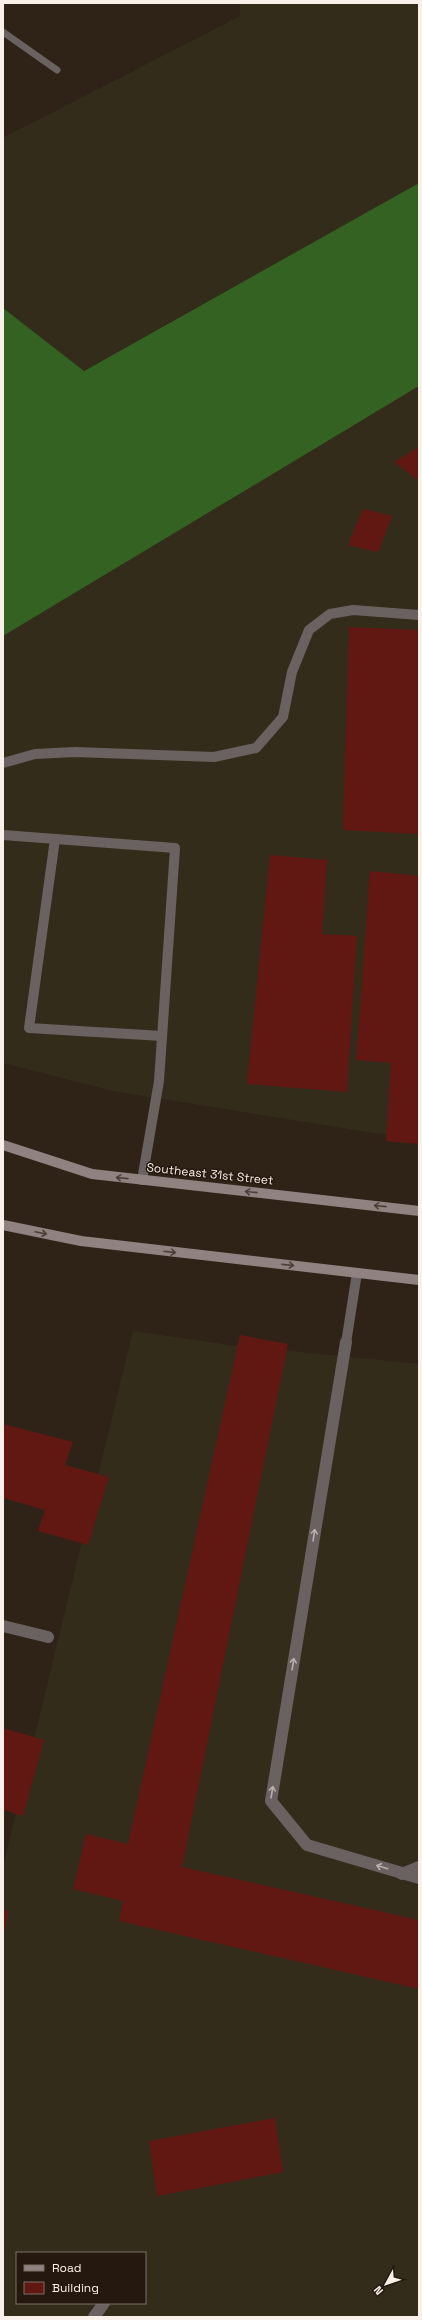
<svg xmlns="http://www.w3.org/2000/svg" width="422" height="2320" font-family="'Space Grotesk',sans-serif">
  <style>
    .commercial { fill: #342c1b; fill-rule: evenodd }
    .forest { fill: #336222 }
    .building { fill: #621812 }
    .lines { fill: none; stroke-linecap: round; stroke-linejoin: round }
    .lane-far2 { stroke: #6a6161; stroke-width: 7 }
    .lane-far1 { stroke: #6a6161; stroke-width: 10 }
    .lane { stroke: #6a6161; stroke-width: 12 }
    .street { stroke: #6a6161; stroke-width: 12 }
    .secondary { stroke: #918282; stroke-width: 10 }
    .oneway { stroke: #4b3e37 }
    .oneway2 { stroke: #b9b0ac }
    .labels { text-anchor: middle; stroke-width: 3; stroke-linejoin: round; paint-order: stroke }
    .street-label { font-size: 12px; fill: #f9f0e9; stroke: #25190f }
  </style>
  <rect width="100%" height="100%" fill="#2f2318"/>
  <g class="commercial">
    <polygon points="240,3 419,3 419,183 83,371 3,308 3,138 240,16"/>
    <polygon points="419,386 419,1137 380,1134 113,1091 3,1063 3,636"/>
    <path d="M 133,1331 L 229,1345 L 419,1364 L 419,2317 L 3,2317 L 3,1867 ZM 17,2253 L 145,2253 L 145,2303 L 17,2303 Z"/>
  </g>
  <polygon class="forest" points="419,183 419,386 3,636 3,308 84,371"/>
  <g class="building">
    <polygon points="419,447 419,480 418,480 394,462"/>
    <polygon points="363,509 392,516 378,552 348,545"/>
    <polygon points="349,627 419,630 419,834 343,830"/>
    <polygon points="270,855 327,860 322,934 357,936 347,1092 247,1084"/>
    <polygon points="370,871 419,876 419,1144 386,1141 391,1063 356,1060"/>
    <polygon points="240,1335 288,1344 182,1867 419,1920 419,1989 119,1921 123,1901 73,1889 86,1834 128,1844"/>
    <polygon points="3,1424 73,1442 65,1465 109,1477 88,1545 38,1531 45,1510 3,1498"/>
    <polygon points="3,1728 44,1740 23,1816 3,1810"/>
    <polygon points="3,1910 9,1911 4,1933 3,1933"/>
    <polygon points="275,2118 283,2172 157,2196 149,2141"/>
  </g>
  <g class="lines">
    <polyline class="lane-far2" points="3,32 57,70"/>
    <g class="lane-far1">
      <polyline points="3,763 35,754 75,752 214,757 256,748 283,717 292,672 309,630 330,614 353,610 419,615"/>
      <polyline points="3,835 175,848 159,1081 142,1180"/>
      <polyline points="55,839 29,1028 162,1036"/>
      <polyline points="346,1343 357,1273"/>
    </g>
    <g class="lane">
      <polyline points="346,1342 271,1801 307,1845 419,1878"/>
      <polyline points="402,1874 419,1867"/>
      <polyline points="94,2317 104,2303"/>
    </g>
    <polyline class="street" points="3,1626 48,1637"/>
    <g class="secondary">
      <polyline points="3,1145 92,1174 419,1211"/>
      <polyline points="3,1225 81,1241 419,1280"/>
    </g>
  </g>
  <defs><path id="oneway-shaft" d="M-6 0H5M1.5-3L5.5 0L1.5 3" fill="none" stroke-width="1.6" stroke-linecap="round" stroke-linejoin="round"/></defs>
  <g class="oneway">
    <use href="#oneway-shaft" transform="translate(122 1178) rotate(-174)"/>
    <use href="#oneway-shaft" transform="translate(251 1192) rotate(-174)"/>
    <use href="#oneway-shaft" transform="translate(380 1206) rotate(-174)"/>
    <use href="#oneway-shaft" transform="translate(41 1233) rotate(12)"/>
    <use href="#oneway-shaft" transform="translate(170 1252) rotate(7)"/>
    <use href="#oneway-shaft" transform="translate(288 1265) rotate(6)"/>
  </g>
  <g class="oneway2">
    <use href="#oneway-shaft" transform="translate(314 1535) rotate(-81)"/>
    <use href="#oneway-shaft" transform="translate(293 1664) rotate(-81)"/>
    <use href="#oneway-shaft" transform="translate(272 1792) rotate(-81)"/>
    <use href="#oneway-shaft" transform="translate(382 1867) rotate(-163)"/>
  </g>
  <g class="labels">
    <g class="street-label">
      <text transform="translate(210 1174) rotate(6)" y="4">Southeast 31st Street</text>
    </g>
  </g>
  <rect width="422" height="2320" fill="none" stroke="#f9f0e9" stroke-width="8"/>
  <rect x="16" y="2252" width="130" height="52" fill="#25190f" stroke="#7a6f66"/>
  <rect x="24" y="2265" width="20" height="6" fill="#918282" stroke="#7a6f66"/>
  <text x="52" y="2272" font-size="12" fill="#f9f0e9">Road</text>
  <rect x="24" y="2282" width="20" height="12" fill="#621812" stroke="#7a6f66"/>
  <text x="52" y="2292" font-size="12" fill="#f9f0e9">Building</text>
  <g transform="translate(386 2284) rotate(230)" stroke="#25190f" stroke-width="3" paint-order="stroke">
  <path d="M0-3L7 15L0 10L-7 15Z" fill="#f9f0e9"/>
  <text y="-6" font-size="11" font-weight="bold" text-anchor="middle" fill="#f9f0e9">N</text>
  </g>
</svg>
